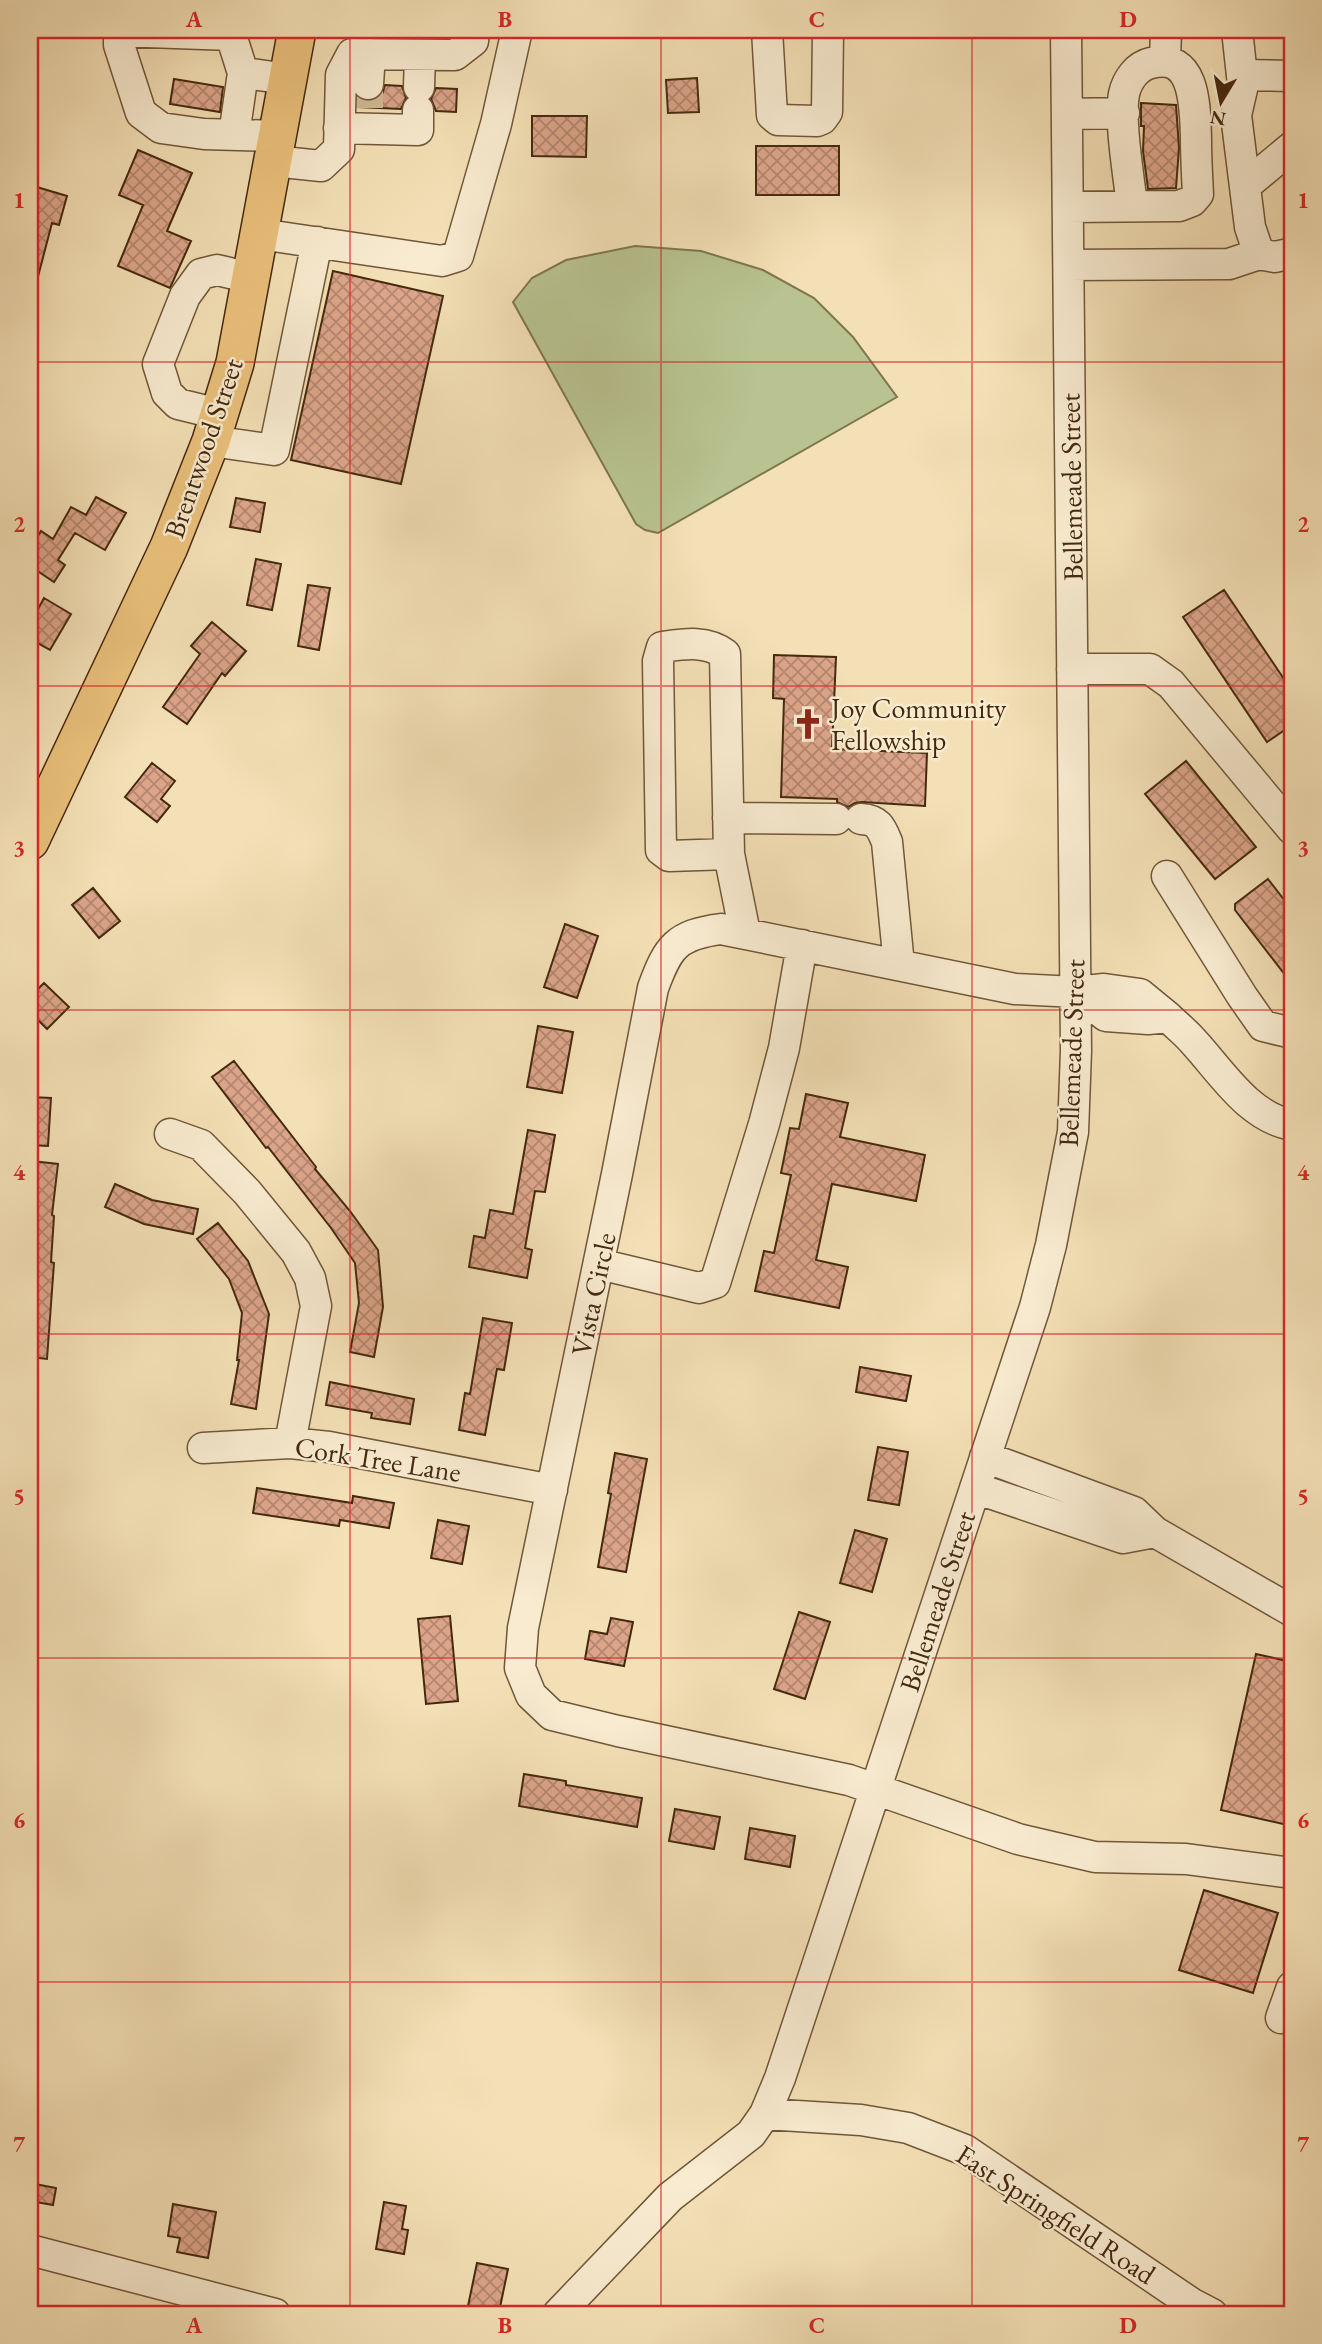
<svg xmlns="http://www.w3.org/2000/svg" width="1322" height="2344" viewBox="0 0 1322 2344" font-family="'EB Garamond',serif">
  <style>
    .green { fill: #b8c391; stroke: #7e7650; stroke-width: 2 }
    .building { fill: url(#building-cross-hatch); stroke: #45290f; stroke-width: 2 }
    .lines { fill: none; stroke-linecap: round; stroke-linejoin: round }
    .minor-tunnel { stroke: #d1bb95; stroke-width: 30; stroke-dasharray: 30 15; stroke-linecap: butt }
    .minor-casing { stroke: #715739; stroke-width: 33 }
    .major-casing { stroke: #45290f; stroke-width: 40 }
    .minor { stroke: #f8ebd0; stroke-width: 30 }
    .major { stroke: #eac07b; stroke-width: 37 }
    .grid { fill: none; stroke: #d62828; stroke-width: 2; stroke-opacity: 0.55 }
    .labels { text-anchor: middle; stroke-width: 5; stroke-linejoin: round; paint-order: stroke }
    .street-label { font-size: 28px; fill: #45290f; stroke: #f8ebd0 }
    .poi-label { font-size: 28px; fill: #45290f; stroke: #f8ebd0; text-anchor: start }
    .neatline { fill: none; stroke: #d62828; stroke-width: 2.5 }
    .grid-label { font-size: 23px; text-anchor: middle; font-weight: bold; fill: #d62828 }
  </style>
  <defs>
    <pattern id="building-cross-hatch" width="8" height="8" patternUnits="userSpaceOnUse" patternTransform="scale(1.75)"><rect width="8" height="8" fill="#dca58a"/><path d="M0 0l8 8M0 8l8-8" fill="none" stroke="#b4866f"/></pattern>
  </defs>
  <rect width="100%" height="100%" fill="#f4e0b6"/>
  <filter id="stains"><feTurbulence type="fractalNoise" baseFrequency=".00286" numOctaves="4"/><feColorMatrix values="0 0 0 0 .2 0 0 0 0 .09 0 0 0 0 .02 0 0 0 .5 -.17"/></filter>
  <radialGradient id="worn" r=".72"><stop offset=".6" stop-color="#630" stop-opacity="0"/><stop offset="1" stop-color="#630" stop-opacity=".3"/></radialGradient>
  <!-- green -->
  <path class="green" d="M 635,246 L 701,251 L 763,270 L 814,298 L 853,337 L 897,397 L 658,533 L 645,530 L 636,524 L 513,302 L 532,278 L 566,260 Z"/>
  <!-- building -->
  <path class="building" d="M 697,78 L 699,112 L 668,113 L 666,80 Z
    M 174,79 L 223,87 L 220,112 L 170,104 Z
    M 385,85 L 402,86 L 406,98 L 401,109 L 358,107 L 358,98 L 366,101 L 375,100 L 382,94 Z
    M 436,88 L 457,89 L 456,112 L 436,111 L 431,99 Z
    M 1141,103 L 1176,105 L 1179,148 L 1176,188 L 1148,189 L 1143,151 L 1144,126 L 1141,126 Z
    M 532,116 L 587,116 L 586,157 L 532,156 Z
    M 756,146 L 839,146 L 839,195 L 756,195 Z
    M 138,150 L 192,173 L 167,231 L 191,241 L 170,288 L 118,266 L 143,205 L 119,195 Z
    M 30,185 L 67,196 L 59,225 L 52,223 L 35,288 L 30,287 Z
    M 333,271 L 443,296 L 401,484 L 291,460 Z
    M 96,497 L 126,513 L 105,550 L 75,533 L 58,560 L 65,565 L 54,582 L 30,566 L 30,548 L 41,531 L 53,539 L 71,507 L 86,515 Z
    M 236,498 L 265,503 L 260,532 L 230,527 Z
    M 256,559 L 281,564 L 272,610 L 247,605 Z
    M 308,585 L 330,588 L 319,650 L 298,646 Z
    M 1224,590 L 1292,691 L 1292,725 L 1267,742 L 1183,617 Z
    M 44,598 L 71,614 L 50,650 L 30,639 L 30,624 Z
    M 212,622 L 246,651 L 225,676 L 222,673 L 187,724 L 163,707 L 200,654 L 191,646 Z
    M 774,655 L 836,657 L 832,749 L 927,753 L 925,806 L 862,802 L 855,803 L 848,807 L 837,802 L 837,799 L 781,797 L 784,699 L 773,698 Z
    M 1186,761 L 1256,847 L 1215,879 L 1145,794 Z
    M 152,763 L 175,781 L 161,799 L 170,806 L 157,822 L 125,797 Z
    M 1268,879 L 1292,910 L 1292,984 L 1235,910 L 1235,904 Z
    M 93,888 L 120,921 L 99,938 L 72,905 Z
    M 565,924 L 598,936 L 577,998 L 544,987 Z
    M 44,983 L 69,1007 L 47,1029 L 30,1012 L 30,997 Z
    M 538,1026 L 573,1032 L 562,1093 L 527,1087 Z
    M 234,1061 L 316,1167 L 315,1169 L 350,1211 L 378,1250 L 383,1307 L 374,1357 L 350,1352 L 359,1303 L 355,1263 L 331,1228 L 268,1147 L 266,1148 L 212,1077 Z
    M 806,1094 L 848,1103 L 840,1137 L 925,1155 L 916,1201 L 832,1184 L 816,1260 L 848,1267 L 839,1308 L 755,1291 L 764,1251 L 774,1253 L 791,1175 L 781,1173 L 790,1128 L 799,1129 Z
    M 30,1097 L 51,1098 L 48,1146 L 30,1145 Z
    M 528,1130 L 555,1135 L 545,1192 L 535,1191 L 525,1248 L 532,1250 L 527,1278 L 469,1267 L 474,1236 L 485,1238 L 490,1210 L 513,1214 Z
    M 32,1161 L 58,1164 L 52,1215 L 54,1216 L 51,1262 L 54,1263 L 47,1359 L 30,1357 L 30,1182 Z
    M 115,1184 L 152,1200 L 198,1209 L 193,1234 L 144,1224 L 105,1207 Z
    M 218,1223 L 248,1261 L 269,1314 L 256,1409 L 231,1404 L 239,1360 L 237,1360 L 242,1313 L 229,1279 L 197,1239 Z
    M 483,1318 L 512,1323 L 504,1370 L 497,1369 L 485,1435 L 459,1430 L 465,1393 L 470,1394 Z
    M 860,1367 L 911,1376 L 906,1401 L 856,1392 Z
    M 330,1382 L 414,1399 L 410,1424 L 371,1418 L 372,1413 L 326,1405 Z
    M 878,1447 L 908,1452 L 899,1505 L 868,1500 Z
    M 615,1453 L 647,1459 L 626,1572 L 598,1567 L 611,1494 L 608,1493 Z
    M 257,1488 L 352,1503 L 353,1496 L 394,1503 L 389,1528 L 340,1520 L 339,1526 L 253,1513 Z
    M 438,1520 L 469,1526 L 462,1564 L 431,1558 Z
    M 855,1530 L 887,1539 L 872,1592 L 840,1583 Z
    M 799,1612 L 830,1622 L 805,1699 L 774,1689 Z
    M 450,1616 L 458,1701 L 426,1704 L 418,1619 Z
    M 611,1618 L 633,1622 L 624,1666 L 585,1659 L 590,1631 L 607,1634 Z
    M 1256,1654 L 1292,1662 L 1292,1826 L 1221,1810 Z
    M 524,1774 L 566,1781 L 566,1785 L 642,1798 L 637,1827 L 519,1806 Z
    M 675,1809 L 720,1817 L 714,1849 L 669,1841 Z
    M 750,1828 L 795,1836 L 790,1867 L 745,1859 Z
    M 1204,1890 L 1278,1913 L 1253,1993 L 1179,1970 Z
    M 30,2183 L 56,2188 L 53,2205 L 30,2201 Z
    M 384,2202 L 406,2206 L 402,2229 L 408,2230 L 404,2254 L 376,2249 Z
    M 173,2204 L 216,2212 L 208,2258 L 177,2252 L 180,2238 L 168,2236 Z
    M 477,2263 L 508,2269 L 499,2312 L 468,2306 Z"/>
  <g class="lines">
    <!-- minor-tunnel -->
    <path class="minor-tunnel" d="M 368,108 L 368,84"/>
    <defs>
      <path id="minor" d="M 119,30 L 119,45 L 141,113 L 161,128 L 204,134 L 278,136
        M 767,30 L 772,115 L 778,120 L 817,121 L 822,119 L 827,112 L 828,30
        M 1237,30 L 1243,85 L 1236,115 L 1250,227 L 1259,254
        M 119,31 L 231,35 L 231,30
        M 231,35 L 243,73 L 288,79
        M 1165,60 L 1166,30
        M 1242,75 L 1292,76
        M 368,84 L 370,54
        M 419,87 L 420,55
        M 1067,114 L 1124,113
        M 339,128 L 418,130 L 418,110
        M 234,135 L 243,73
        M 273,161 L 321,166 L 339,149 L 341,75 L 352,54 L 455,55 L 473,41 L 474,30
        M 1245,186 L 1292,147
        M 1068,207 L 1179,206 L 1192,201 L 1198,194 C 1197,176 1196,158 1196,140 C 1195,111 1197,51 1151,63 C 1137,66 1127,80 1124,94 C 1119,121 1129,177 1132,206
        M 260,234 L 442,261 L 458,256 L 496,124 L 517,30
        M 1069,265 L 1229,264 L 1259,254 L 1275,257 L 1292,253
        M 219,414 L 178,404 L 167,393 L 158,364 L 185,296 L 201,274 L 217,270 L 251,278
        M 211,441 L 274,450 L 317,242
        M 1072,669 L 1150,669 L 1171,684 L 1292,829
        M 728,818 L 836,819
        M 861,819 C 878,820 881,827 887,842 L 899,965
        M 729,854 L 669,856 L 661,850 L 658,661 L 662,647 C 684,644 706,640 725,654 L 729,854 L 745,933
        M 1167,876 L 1242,996 L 1263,1026 L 1292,1033
        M 1076,992 L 1106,1016 L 1148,1019 L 1168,1017 L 1140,994 L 1104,989 L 1076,992 L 1015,989 L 721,929 C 676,935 668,947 653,988 L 617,1174 L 523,1628 L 520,1668 L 531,1695 L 552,1715 L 618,1731 L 849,1780 L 1018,1839 L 1095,1857 L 1186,1859 L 1292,1873
        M 1168,1017 C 1176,1025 1185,1032 1192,1040 C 1221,1071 1248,1117 1292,1125
        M 170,1134 L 201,1145 L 247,1192 L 296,1252 L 310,1278 L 316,1306 L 290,1443
        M 599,1264 L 699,1288 L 715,1283 L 764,1124 L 784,1048 L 802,945
        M 203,1448 L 290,1443 L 329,1447 L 552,1490
        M 985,1457 L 1134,1512 L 1155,1532 L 1292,1611
        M 975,1488 L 1123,1538 L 1155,1532
        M 1281,2018 L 1292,1987
        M 765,2114 L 780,2078 L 1035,1307 L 1051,1245 L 1073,1132 L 1076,1051 L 1066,30
        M 30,2250 L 275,2314
        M 558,2314 L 670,2197 L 751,2134 L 765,2114 L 861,2120 L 908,2128 L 965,2150 L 1191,2303 L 1212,2314"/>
      <path id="major" d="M 30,841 L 169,547 L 211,441 L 235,363 L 297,30"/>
    </defs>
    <!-- minor casing -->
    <use href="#minor" class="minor-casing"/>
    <!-- major casing -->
    <use href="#major" class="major-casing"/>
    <!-- minor -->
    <use href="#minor" class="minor"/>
    <!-- major -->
    <use href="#major" class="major"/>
  </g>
  <!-- grid -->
  <path class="grid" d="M 350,30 L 350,2314M 661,30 L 661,2314M 972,30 L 972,2314M 30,362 L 1292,362M 30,686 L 1292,686M 30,1010 L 1292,1010M 30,1334 L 1292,1334M 30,1658 L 1292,1658M 30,1982 L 1292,1982"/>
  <!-- icons -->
  <defs>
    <symbol id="church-bare" viewBox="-9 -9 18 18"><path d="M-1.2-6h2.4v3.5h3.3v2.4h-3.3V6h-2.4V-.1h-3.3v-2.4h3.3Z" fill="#8f2418" stroke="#f8ebd0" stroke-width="2.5" paint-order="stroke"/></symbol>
  </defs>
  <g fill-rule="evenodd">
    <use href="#church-bare" x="786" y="702" width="44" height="44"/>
  </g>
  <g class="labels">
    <!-- street labels -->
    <g class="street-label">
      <text transform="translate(203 448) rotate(-71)" y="10">Brentwood Street</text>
      <text transform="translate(1071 487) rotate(-91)" y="10">Bellemeade Street</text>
      <text transform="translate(1071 1053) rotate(-88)" y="10">Bellemeade Street</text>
      <text transform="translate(593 1294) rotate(-78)" y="10">Vista Circle</text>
      <text transform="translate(378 1459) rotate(9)" y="10">Cork Tree Lane</text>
      <text transform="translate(937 1601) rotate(-72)" y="10">Bellemeade Street</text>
      <text transform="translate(1056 2214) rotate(33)" y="10">East Springfield Road</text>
    </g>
    <!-- poi labels -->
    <g class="poi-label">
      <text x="831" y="718">Joy Community<tspan x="831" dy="32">Fellowship</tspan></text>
    </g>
  </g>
  <!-- margin -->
  <rect width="1322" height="2344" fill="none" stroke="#f4e0b6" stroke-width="77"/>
  <!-- north arrow -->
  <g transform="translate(1221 102) rotate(190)" stroke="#f8ebd0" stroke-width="5" paint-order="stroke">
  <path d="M0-5L12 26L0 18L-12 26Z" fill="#45290f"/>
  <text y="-10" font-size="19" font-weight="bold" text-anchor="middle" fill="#45290f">N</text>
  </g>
  <rect x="38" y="38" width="1246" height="2268" class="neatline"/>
  <g class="grid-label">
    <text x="194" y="27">A</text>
    <text x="505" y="27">B</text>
    <text x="817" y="27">C</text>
    <text x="1128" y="27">D</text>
    <text x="19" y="208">1</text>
    <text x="1303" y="208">1</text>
    <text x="19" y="532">2</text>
    <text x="1303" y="532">2</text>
    <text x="19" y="856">3</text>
    <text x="1303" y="856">3</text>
    <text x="19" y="1180">4</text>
    <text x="1303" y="1180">4</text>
    <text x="19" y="1504">5</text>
    <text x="1303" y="1504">5</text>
    <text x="19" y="1828">6</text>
    <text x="1303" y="1828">6</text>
    <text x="19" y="2152">7</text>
    <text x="1303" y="2152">7</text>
    <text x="194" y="2333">A</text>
    <text x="505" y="2333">B</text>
    <text x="817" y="2333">C</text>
    <text x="1128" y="2333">D</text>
  </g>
  <rect width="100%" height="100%" filter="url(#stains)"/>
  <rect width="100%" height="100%" fill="url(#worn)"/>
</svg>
